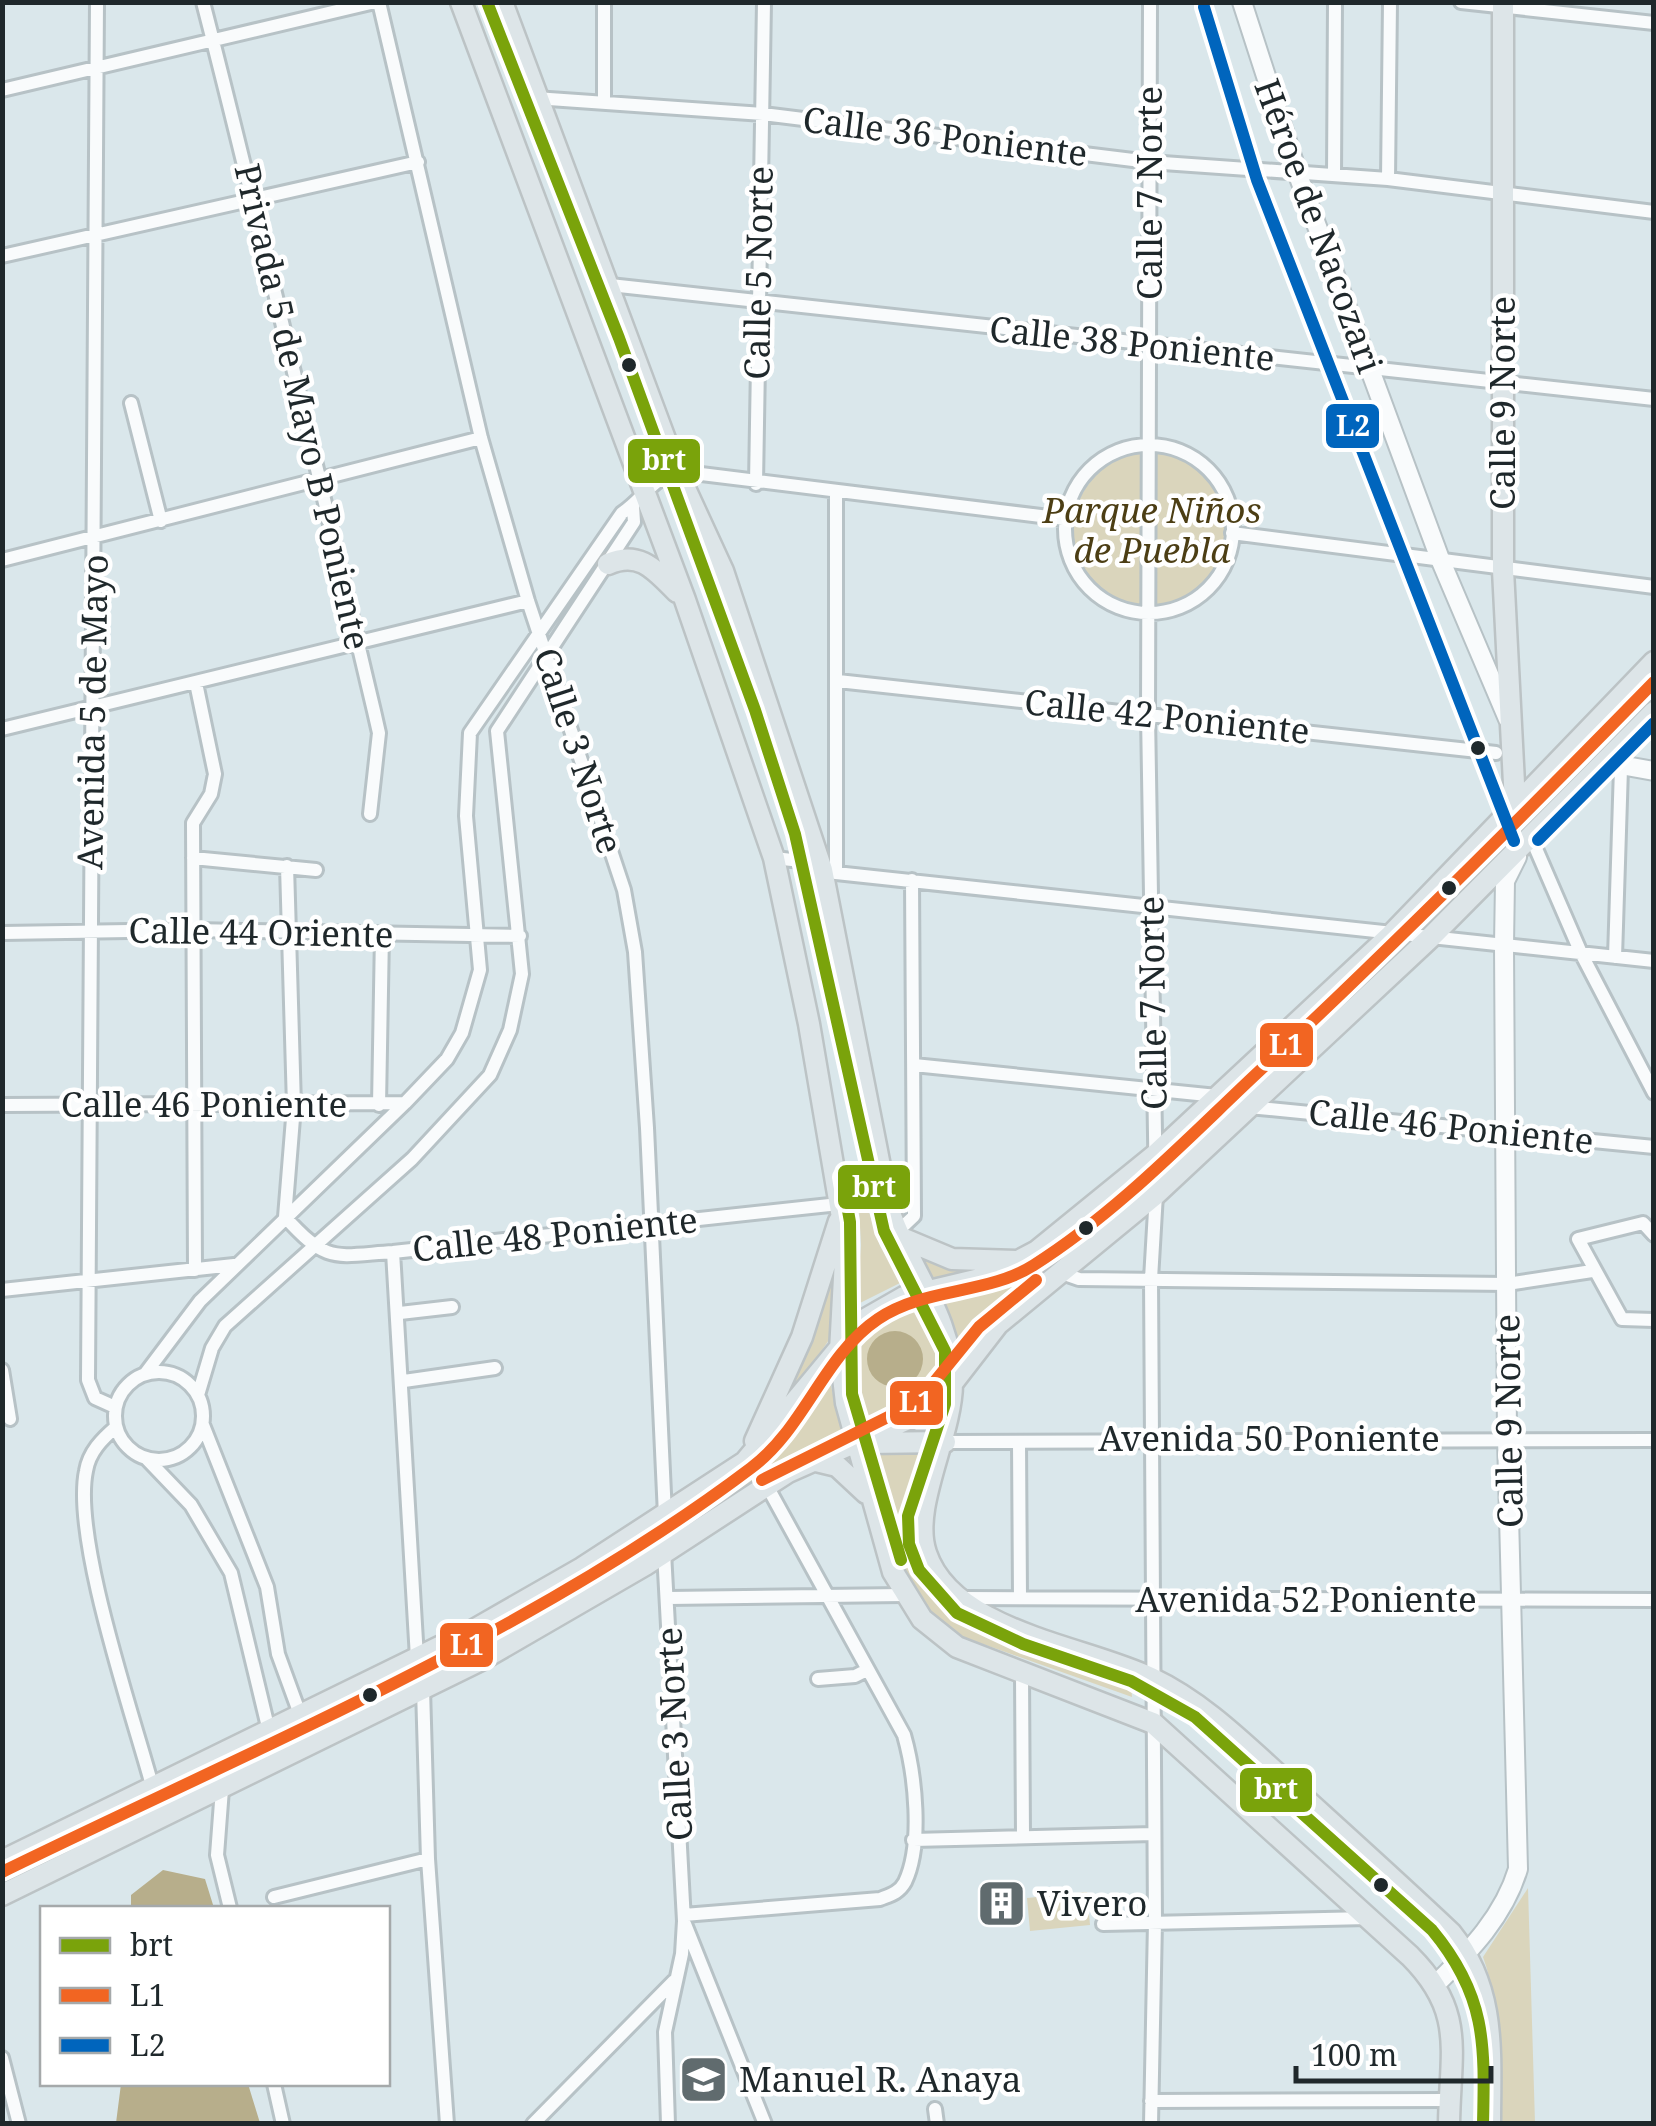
<svg xmlns="http://www.w3.org/2000/svg" width="1656" height="2126" viewBox="0 0 1656 2126" font-family="'Noto Serif',serif">
  <style>
    .green { fill: #dad5bc }
    .water { fill: #b7ae8b }
    .lines { fill: none; stroke-linecap: round; stroke-linejoin: round }
    .street-casing { stroke: #b7c2c6; stroke-width: 18 }
    .secondary-casing { stroke: #b7c2c6; stroke-width: 22 }
    .primary-casing { stroke: #bcc3c5; stroke-width: 25 }
    .street { stroke: #f9fbfc; stroke-width: 12 }
    .secondary { stroke: #f9fbfc; stroke-width: 18 }
    .primary { stroke: #dde5e8; stroke-width: 20 }
    .bus-1-casing { stroke: #fff; stroke-width: 20 }
    .bus-2-casing { stroke: #fff; stroke-width: 20 }
    .bus-3-casing { stroke: #fff; stroke-width: 20 }
    .bus-1 { stroke: #7aa30b; stroke-width: 12 }
    .bus-2 { stroke: #f26522; stroke-width: 12 }
    .bus-3 { stroke: #0065bd; stroke-width: 12 }
    .bus-dot { fill: #1f282b; stroke: #fff; stroke-width: 4 }
    .labels { text-anchor: middle; stroke-width: 9; stroke-linejoin: round; paint-order: stroke }
    .street-label { font-size: 35px; fill: #1f282b; stroke: #fff }
    .park-label { font-size: 35px; font-style: italic; fill: #4c3e14; stroke: #fff }
    .poi-label { font-size: 35px; fill: #1f282b; stroke: #fff; text-anchor: start }
    .line-badge { stroke: #fff; stroke-width: 4 }
    .badge-label { font-size: 28px; text-anchor: middle; font-weight: bold; fill: #fff }
  </style>
  <rect width="100%" height="100%" fill="#dae7eb"/>
  <!-- green -->
  <path class="green" d="M1073 531a79 79 0 1 1 158 0a79 79 0 1 1-158 0Z
    M 868,1209 L 880,1246 L 902,1282 L 856,1305 L 861,1245 L 859,1210 Z
    M 1068,1243 L 1073,1249 L 989,1314 L 961,1347 L 941,1298 L 1020,1275 Z
    M 836,1249 L 831,1337 L 776,1417 Z
    M 913,1259 L 994,1266 L 926,1283 Z
    M 915,1310 L 935,1338 L 939,1373 L 904,1402 L 863,1421 C 836,1361 860,1331 915,1310 Z
    M 829,1377 L 842,1434 L 811,1446 L 675,1531 L 671,1525 L 756,1468 L 790,1434 Z
    M 870,1446 L 923,1447 C 921,1476 904,1501 904,1530 C 905,1629 1057,1658 1131,1685 L 1132,1697 L 955,1634 C 898,1596 885,1509 870,1446 Z
    M 1528,1888 L 1535,2123 L 1498,2123 C 1497,2068 1502,2010 1483,1957 Z
    M 1087,1892 L 1090,1925 L 1030,1931 L 1027,1898 Z"/>
  <!-- water -->
  <path class="water" d="M867 1359a28 28 0 1 1 56 0a28 28 0 1 1-56 0Z
    M 163,1870 L 205,1879 L 214,1908 L 131,1908 L 131,1895 Z
    M 121,2084 L 248,2084 L 260,2123 L 116,2123 Z"/>
  <g class="lines">
    <defs>
      <path id="street" d="M 97,2 L 88,1380 L 95,1398 L 115,1407
        M 203,2 C 264,238 318,475 374,711 L 379,733 L 370,814
        M 379,2 L 481,438 L 528,601 L 624,890 L 635,952 L 647,1128 L 665,1515
        M 604,2 L 604,101
        M 1150,2 L 1148,715 L 1156,1194 L 1151,1279 L 1155,1922 L 1151,2124
        M 1461,2 L 1654,23
        M 2,90 L 375,2
        M 535,98 L 763,114 L 1149,162 L 1388,179 L 1654,212
        M 1334,175 L 1335,2
        M 1388,179 L 1390,2
        M 2,256 L 418,162
        M 610,285 L 1654,399
        M 131,403 L 161,521
        M1065 529a84 84 0 1 1 168 0a84 84 0 1 1-168 0Z
        M 756,484 L 764,2
        M 836,492 L 836,873
        M 1232,533 L 1654,587
        M 2,560 L 481,438
        M 838,681 L 1496,753
        M 2,729 L 528,601
        M 1530,835 L 1581,953 L 1654,1093
        M 193,858 L 316,870
        M 774,858 L 801,861 L 836,873 L 1654,961
        M 287,866 L 294,1106 L 285,1217 C 328,1264 333,1256 393,1252 L 839,1204
        M 2,933 L 193,930 L 520,936
        M 1615,957 L 1621,768
        M 914,1065 L 1217,1096
        M 2,1105 L 405,1103
        M 379,1105 L 382,934
        M 1249,1107 L 1654,1147
        M 896,1233 L 914,1216 L 912,880
        M 1654,1235 L 1643,1223 L 1578,1239 L 1622,1319 L 1654,1320
        M 393,1252 L 417,1658
        M 195,1270 L 193,823 L 211,794 L 215,774 L 196,683
        M 1059,1272 L 1079,1279 L 1507,1284 L 1592,1271
        M 2,1290 L 234,1265
        M 400,1313 L 452,1307
        M 2,1370 L 10,1419
        M115 1416a44 44 0 1 1 88 0a44 44 0 1 1-88 0Z
        M 145,1374 L 200,1301 L 405,1103 L 447,1059 L 462,1033 L 480,970 L 466,816 L 470,733 L 622,513 C 642,500 652,479 677,471 L 1065,519
        M 404,1381 L 495,1368
        M 198,1395 L 212,1348 L 225,1326 L 412,1159 L 490,1075 L 510,1030 L 522,974 L 497,731 L 634,522 L 633,507
        M 203,1425 L 267,1587 L 278,1654 L 301,1717
        M 116,1427 C 102,1439 89,1452 86,1471 C 72,1538 133,1715 153,1789
        M 945,1442 L 1654,1440
        M 1019,1442 L 1020,1598
        M 147,1459 L 191,1505 L 231,1573 L 269,1731
        M 664,1552 L 684,1921 L 682,1954 L 665,2032 L 668,2124
        M 668,1598 L 903,1595
        M 961,1598 L 1654,1600
        M 1022,1675 L 1023,1836
        M 818,1679 L 855,1676 L 867,1670
        M 423,1689 L 428,1859 L 447,2124
        M 222,1789 L 217,1855 L 230,1908
        M 913,1840 L 1153,1834
        M 274,1897 L 428,1859
        M 684,1915 L 880,1899 C 890,1895 899,1893 905,1882 C 923,1844 915,1774 904,1735 L 767,1486
        M 685,1924 L 765,2124
        M 1103,1924 L 1368,1918
        M 2,2058 L 19,2124
        M 274,2084 L 283,2124
        M 1151,2101 L 1449,2100
        M 935,2109 L 937,2124
        M 533,2124 L 674,1981"/>
      <path id="secondary" d="M 1242,2 L 1298,175 L 1440,559 L 1508,719
        M 1604,762 L 1654,771
        M 1436,1984 C 1470,1951 1504,1916 1518,1869 L 1507,1438 L 1504,945 L 1505,881 L 1517,857"/>
      <path id="primary" d="M 461,2 L 685,600 L 774,858 L 809,1024 L 846,1241 L 840,1351 L 846,1403 L 893,1572 L 922,1619 L 957,1647 L 1153,1723 L 1410,1956 C 1466,2012 1450,2051 1449,2124
        M 502,2 L 677,471 L 723,571 L 822,870 L 888,1207 C 907,1267 953,1317 952,1383 C 952,1436 910,1507 926,1553 C 952,1632 1085,1646 1151,1678 C 1202,1702 1242,1742 1283,1779 C 1339,1830 1396,1881 1451,1933 C 1497,1990 1490,2054 1490,2124
        M 1503,2 L 1503,570 L 1515,803
        M 608,564 C 640,550 655,570 677,592
        M 897,1236 L 952,1259 L 1016,1261
        M 755,1441 L 802,1337 L 839,1221
        M 867,1443 L 945,1442
        M 812,1460 L 837,1466 L 866,1493
        M 2,1861 L 472,1631 L 582,1568 L 745,1462 L 862,1321 L 904,1297 L 988,1277 L 1037,1251 L 1155,1155 L 1391,935 L 1654,662
        M 2,1895 L 481,1660 L 645,1565 L 788,1472 L 917,1415 L 947,1390 L 998,1324 L 1156,1194 L 1431,937 L 1654,712"/>
    </defs>
    <!-- street casing -->
    <use href="#street" class="street-casing"/>
    <!-- secondary casing -->
    <use href="#secondary" class="secondary-casing"/>
    <!-- primary casing -->
    <use href="#primary" class="primary-casing"/>
    <!-- street -->
    <use href="#street" class="street"/>
    <!-- secondary -->
    <use href="#secondary" class="secondary"/>
    <!-- primary -->
    <use href="#primary" class="primary"/>
    <defs>
      <path id="bus-1" d="M 487,2 L 619,338 L 755,710 L 795,834 L 884,1231 L 945,1351 L 945,1404 L 908,1516 L 909,1544 L 919,1570 L 957,1613 L 1023,1644 L 1131,1681 L 1195,1717 L 1432,1930 C 1486,1995 1485,2043 1483,2124
        M 842,1177 L 850,1222 L 852,1394 L 901,1560"/>
      <path id="bus-2" d="M 762,1480 L 918,1402 L 979,1327 L 1036,1280
        M 2,1872 C 251,1750 530,1635 751,1468 C 805,1428 823,1356 878,1319 C 925,1287 987,1295 1034,1265 C 1116,1213 1185,1141 1254,1076 C 1391,948 1523,816 1654,682"/>
      <path id="bus-3" d="M 1204,7 L 1257,180 L 1514,841
        M 1538,840 L 1654,723"/>
    </defs>
    <!-- bus-1 casing -->
    <use href="#bus-1" class="bus-1-casing"/>
    <!-- bus-2 casing -->
    <use href="#bus-2" class="bus-2-casing"/>
    <!-- bus-3 casing -->
    <use href="#bus-3" class="bus-3-casing"/>
    <!-- bus-1 -->
    <use href="#bus-1" class="bus-1"/>
    <!-- bus-2 -->
    <use href="#bus-2" class="bus-2"/>
    <!-- bus-3 -->
    <use href="#bus-3" class="bus-3"/>
  </g>
  <!-- icons -->
  <defs>
    <symbol id="building-square" viewBox="-11 -11 22 22"><rect x="-9" y="-9" width="18" height="18" rx="4" fill="#606b6e" stroke="#fff"/><path d="M-4-6H4V6H1V3H-1V6H-4ZM-2.5-4.3h1.7v1.8h-1.7ZM.8-4.3h1.7v1.8H.8ZM-2.5-1h1.7V.8h-1.7ZM.8-1h1.7V.8H.8Z" fill="#fff"/></symbol>
    <symbol id="school-square" viewBox="-11 -11 22 22"><rect x="-9" y="-9" width="18" height="18" rx="4" fill="#606b6e" stroke="#fff"/><path d="M0-5L7-2L0 1L-7-2ZM-4 1L0 2.5L4 1V4Q0 6-4 4Z" fill="#fff"/></symbol>
  </defs>
  <g fill-rule="evenodd">
    <use href="#building-square" x="974" y="1876" width="55" height="55"/>
    <use href="#school-square" x="676" y="2052" width="55" height="55"/>
  </g>
  <!-- markers -->
  <g class="bus-dot">
    <circle cx="629" cy="365" r="9"/>
    <circle cx="1478" cy="748" r="9"/>
    <circle cx="1449" cy="888" r="9"/>
    <circle cx="1086" cy="1228" r="9"/>
    <circle cx="370" cy="1695" r="9"/>
    <circle cx="1381" cy="1885" r="9"/>
  </g>
  <g class="labels">
    <!-- street labels -->
    <g class="street-label">
      <text transform="translate(945 137) rotate(7)" y="12">Calle 36 Poniente</text>
      <text transform="translate(1150 193) rotate(-90)" y="12">Calle 7 Norte</text>
      <text transform="translate(1318 226) rotate(70)" y="12">Héroe de Nacozari</text>
      <text transform="translate(759 273) rotate(-89)" y="12">Calle 5 Norte</text>
      <text transform="translate(1132 344) rotate(6)" y="12">Calle 38 Poniente</text>
      <text transform="translate(1503 403) rotate(-90)" y="12">Calle 9 Norte</text>
      <text transform="translate(302 407) rotate(77)" y="12">Privada 5 de Mayo B Poniente</text>
      <text transform="translate(93 712) rotate(-89)" y="12">Avenida 5 de Mayo</text>
      <text transform="translate(1167 717) rotate(6)" y="12">Calle 42 Poniente</text>
      <text transform="translate(578 751) rotate(72)" y="12">Calle 3 Norte</text>
      <text transform="translate(261 933) rotate(1)" y="12">Calle 44 Oriente</text>
      <text transform="translate(1153 1003) rotate(-91)" y="12">Calle 7 Norte</text>
      <text x="204" y="1117">Calle 46 Poniente</text>
      <text transform="translate(1451 1127) rotate(6)" y="12">Calle 46 Poniente</text>
      <text transform="translate(555 1235) rotate(-6)" y="12">Calle 48 Poniente</text>
      <text transform="translate(1509 1421) rotate(-91)" y="12">Calle 9 Norte</text>
      <text x="1269" y="1451">Avenida 50 Poniente</text>
      <text x="1306" y="1612">Avenida 52 Poniente</text>
      <text transform="translate(675 1734) rotate(-93)" y="12">Calle 3 Norte</text>
    </g>
    <!-- park labels -->
    <g class="park-label">
      <text x="1152" y="523">Parque Niños<tspan x="1152" dy="40">de Puebla</tspan></text>
    </g>
    <!-- poi labels -->
    <g class="poi-label">
      <text x="1037" y="1916">Vivero</text>
      <text x="739" y="2092">Manuel R. Anaya</text>
    </g>
  </g>
  <g class="line-badge">
    <rect x="1324" y="402" width="57" height="48" rx="10" fill="#0065bd"/>
    <rect x="626" y="437" width="76" height="48" rx="10" fill="#7aa30b"/>
    <rect x="1258" y="1021" width="57" height="48" rx="10" fill="#f26522"/>
    <rect x="836" y="1163" width="76" height="48" rx="10" fill="#7aa30b"/>
    <rect x="888" y="1379" width="57" height="48" rx="10" fill="#f26522"/>
    <rect x="438" y="1621" width="57" height="48" rx="10" fill="#f26522"/>
    <rect x="1238" y="1766" width="76" height="48" rx="10" fill="#7aa30b"/>
  </g>
  <g class="badge-label">
    <text x="1353" y="436">L2</text>
    <text x="664" y="470">brt</text>
    <text x="1286" y="1055">L1</text>
    <text x="874" y="1197">brt</text>
    <text x="916" y="1412">L1</text>
    <text x="467" y="1655">L1</text>
    <text x="1276" y="1799">brt</text>
  </g>
  <!-- border -->
  <rect width="1656" height="2126" fill="none" stroke="#1f282b" stroke-width="10"/>
  <!-- legend -->
  <rect x="40" y="1906" width="350" height="180" fill="#ffffff" stroke="#a5a9aa" stroke-width="2.5"/>
  <rect x="60" y="1938" width="50" height="15" fill="#7aa30b" stroke="#a5a9aa" stroke-width="2.5"/>
  <text x="130" y="1956" font-size="30" fill="#1f282b">brt</text>
  <rect x="60" y="1988" width="50" height="15" fill="#f26522" stroke="#a5a9aa" stroke-width="2.5"/>
  <text x="130" y="2006" font-size="30" fill="#1f282b">L1</text>
  <rect x="60" y="2038" width="50" height="15" fill="#0065bd" stroke="#a5a9aa" stroke-width="2.5"/>
  <text x="130" y="2056" font-size="30" fill="#1f282b">L2</text>
  <!-- scale -->
  <path d="M1296 2066v15h195v-15" fill="none" stroke="#1f282b" stroke-width="5"/>
  <text x="1311" y="2066" font-size="30" fill="#1f282b" stroke="#ffffff" stroke-width="8" paint-order="stroke">100 m</text>
</svg>
